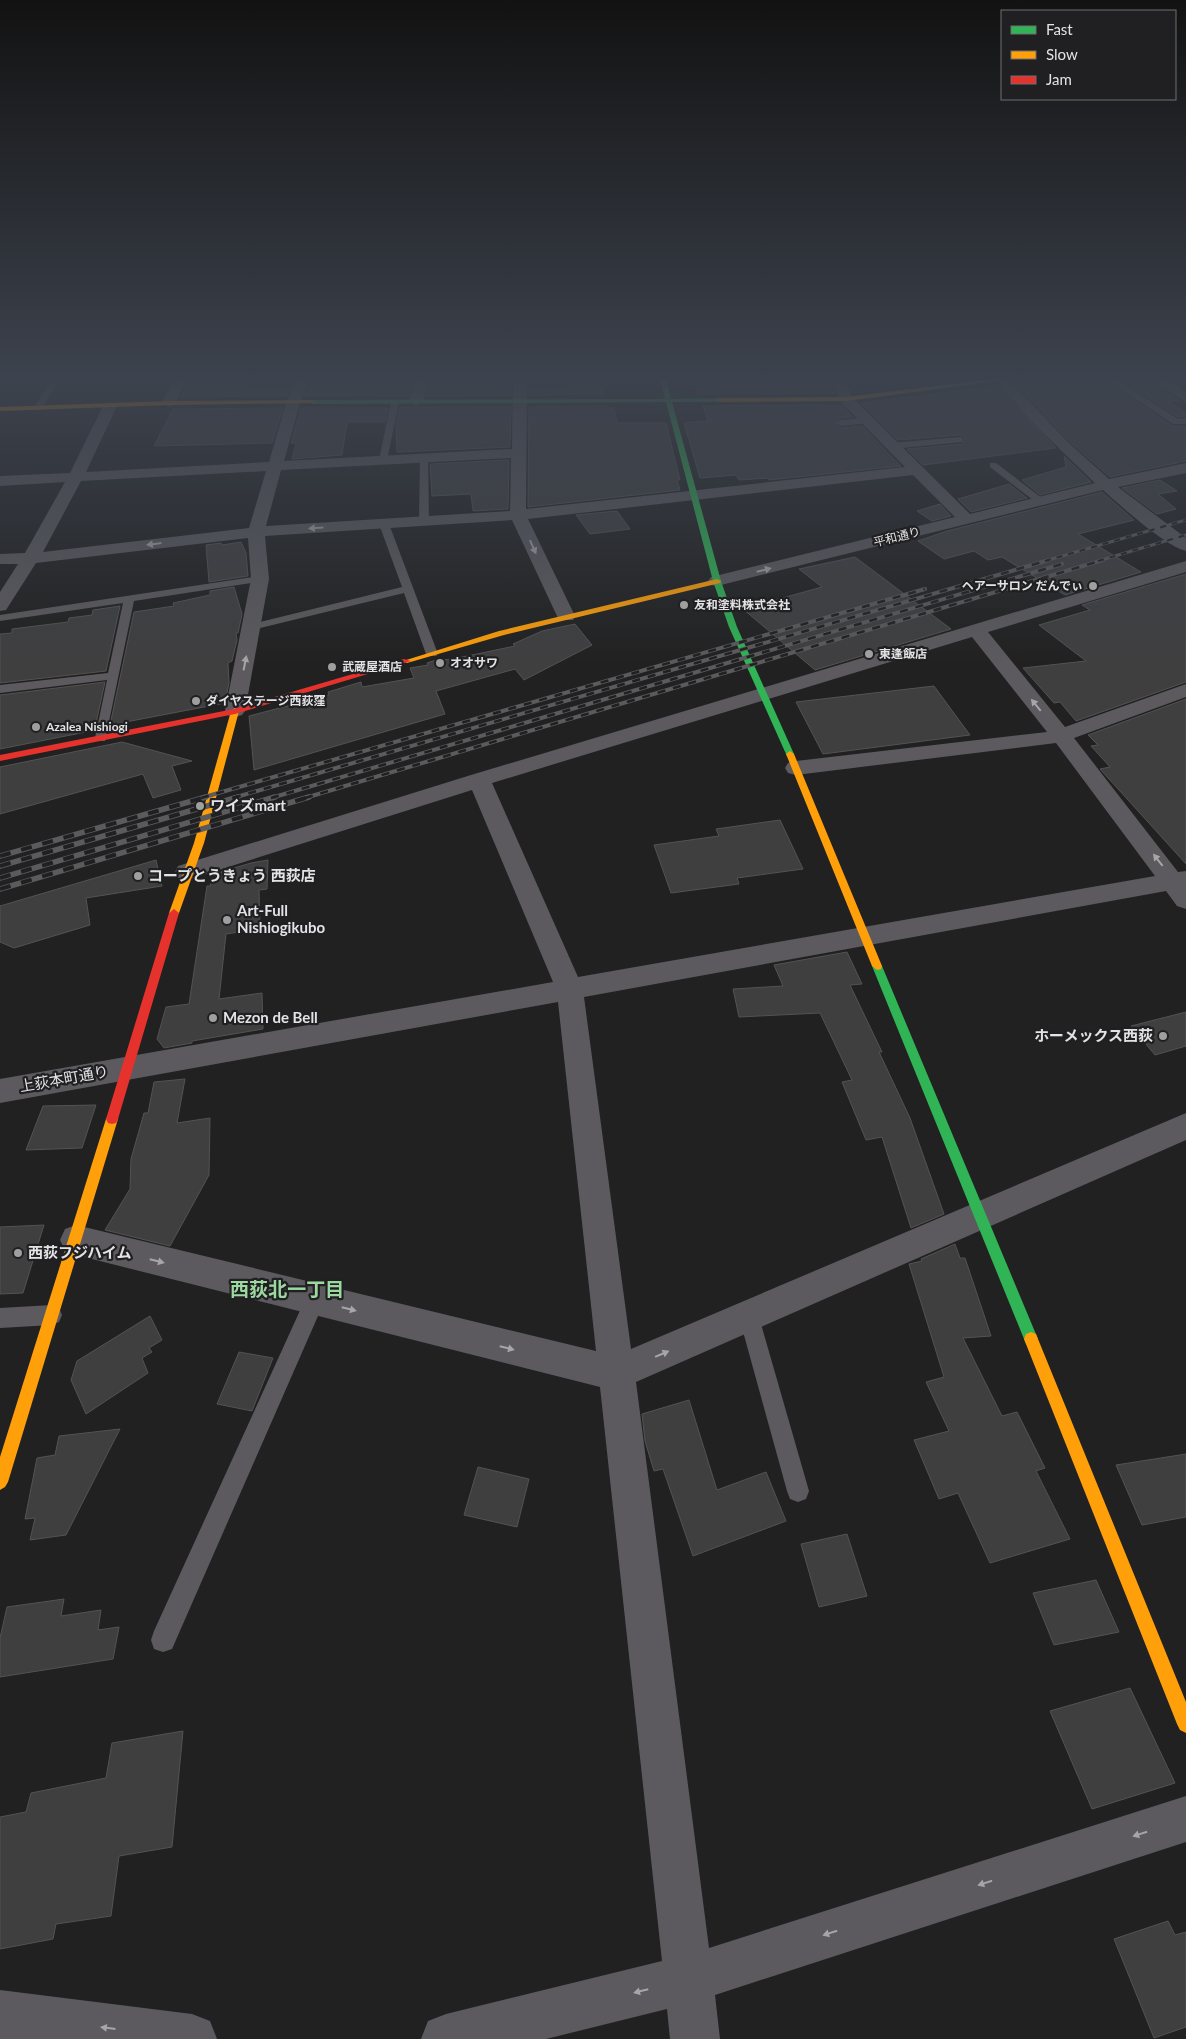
<svg xmlns="http://www.w3.org/2000/svg" width="1186" height="2039" viewBox="0 0 1186 2039" font-family="Lato,'Noto Sans JP',sans-serif">
  <style>
    .building { fill: #3f3f40; stroke: #535354 }
    .lines { fill: none; stroke-linecap: round; stroke-linejoin: round }
    .lane { fill: #5c5a5e; fill-rule: evenodd }
    .street { fill: #5c5a5e; fill-rule: evenodd }
    .fast { fill: #30b455; fill-rule: evenodd }
    .slow { fill: #ff9f0a; fill-rule: evenodd }
    .jam { fill: #e5322d; fill-rule: evenodd }
    .rail-far2-casing { stroke: #5b5a5c; stroke-width: 3 }
    .rail-far1-casing { stroke: #5b5a5c; stroke-width: 4 }
    .rail-casing { stroke: #5b5a5c; stroke-width: 5.5 }
    .rail-far2 { stroke: #202022; stroke-width: 2; stroke-dasharray: 6; stroke-linecap: butt }
    .rail-far1 { stroke: #202022; stroke-width: 2.5; stroke-dasharray: 8; stroke-linecap: butt }
    .rail { stroke: #202022; stroke-width: 4; stroke-dasharray: 11; stroke-linecap: butt }
    .oneway { fill: #a6a5a8 }
    .poi-dot { fill: #9f9fa0; stroke: #202022; stroke-width: 2 }
    .labels { text-anchor: middle; stroke-width: 4.5; stroke-linejoin: round; paint-order: stroke }
    .far-street-label { font-size: 12px; fill: #e3e3e5; stroke: #202022 }
    .far-poi-label { font-size: 12px; font-weight: bold; fill: #e3e3e5; stroke: #202022; text-anchor: start }
    .poi-label { font-size: 15px; font-weight: bold; fill: #e3e3e5; stroke: #202022; text-anchor: start }
    .street-label { font-size: 15px; fill: #e3e3e5; stroke: #202022 }
    .near-neighbourhood-label { font-size: 19px; font-weight: bold; fill: #9cd9a0; stroke: #202022 }
  </style>
  <rect width="100%" height="100%" fill="#212121"/>
  <!-- building -->
  <path class="building" d="M 192,379 L 246,379 L 242,389 L 290,389 L 287,396 L 181,397 Z
    M 317,379 L 368,379 L 368,383 L 412,383 L 409,396 L 305,396 L 307,389 L 313,389 Z
    M 573,379 L 597,379 L 598,389 L 603,389 L 604,394 L 529,395 L 529,389 L 573,389 Z
    M 788,379 L 824,379 L 828,390 L 834,390 L 835,393 L 699,394 L 695,384 L 789,383 Z
    M 1065,379 L 1104,379 L 1172,426 L 1186,426 L 1186,461 L 1110,477 L 1071,443 L 1014,383 Z
    M 1120,379 L 1147,379 L 1180,401 L 1168,401 L 1186,413 L 1186,416 L 1178,417 Z
    M 430,383 L 450,383 L 449,386 L 509,385 L 511,395 L 427,396 Z
    M 998,386 L 1056,448 L 923,465 L 907,449 L 963,444 L 965,437 L 960,435 L 898,440 L 861,403 Z
    M 841,405 L 853,417 L 839,418 L 835,424 L 840,428 L 862,426 L 901,466 L 769,480 L 768,478 L 739,480 L 736,475 L 700,478 L 684,423 L 708,421 L 703,406 Z
    M 606,406 L 606,408 L 614,408 L 617,423 L 666,423 L 680,480 L 677,480 L 680,490 L 528,507 L 529,407 Z
    M 400,407 L 511,407 L 510,447 L 397,452 L 396,425 Z
    M 283,408 L 272,443 L 154,446 L 173,409 Z
    M 301,408 L 388,408 L 385,422 L 347,422 L 342,455 L 292,459 L 296,443 L 291,443 Z
    M 1064,456 L 1091,482 L 1040,495 L 1022,480 L 1066,467 Z
    M 509,460 L 508,509 L 473,511 L 471,494 L 432,496 L 430,464 Z
    M 1160,480 L 1177,491 L 1158,494 L 1176,509 L 1157,514 L 1122,488 Z
    M 1009,484 L 1027,498 L 971,512 L 958,499 Z
    M 1102,492 L 1134,520 L 1078,534 L 1141,572 L 1065,595 L 1002,557 L 988,560 L 974,551 L 944,559 L 918,541 L 947,531 Z
    M 940,504 L 951,516 L 932,521 L 917,511 Z
    M 617,511 L 630,529 L 590,534 L 576,515 Z
    M 241,542 L 246,553 L 248,576 L 209,582 L 206,545 L 221,543 L 222,545 Z
    M 855,557 L 951,629 L 815,670 L 743,609 L 822,587 L 799,569 Z
    M 1186,574 L 1186,682 L 1076,721 L 1060,702 L 1054,703 L 1023,668 L 1086,661 L 1039,625 L 1090,610 L 1082,605 Z
    M 234,587 L 242,614 L 238,633 L 236,633 L 237,640 L 232,661 L 228,663 L 229,683 L 225,703 L 110,725 L 134,612 L 174,606 L 173,603 L 210,595 L 210,591 Z
    M 120,606 L 106,671 L 0,683 L 0,634 L 12,633 L 12,629 L 68,622 L 69,618 L 92,615 L 93,610 Z
    M 575,624 L 592,645 L 524,680 L 515,669 L 436,691 L 445,714 L 254,770 L 249,716 L 329,695 L 328,692 L 361,682 L 362,687 L 414,678 L 410,668 L 428,665 L 427,663 L 433,661 L 453,659 L 515,646 L 513,644 L 542,631 Z
    M 105,682 L 95,728 L 79,730 L 86,732 L 0,749 L 0,695 Z
    M 934,686 L 970,735 L 823,754 L 796,702 Z
    M 1186,699 L 1186,864 L 1100,769 L 1110,767 L 1091,746 L 1098,745 L 1088,735 Z
    M 122,742 L 192,761 L 172,766 L 181,790 L 153,798 L 143,774 L 0,814 L 0,767 Z
    M 780,820 L 803,869 L 737,878 L 739,884 L 671,893 L 654,845 L 719,836 L 716,829 Z
    M 156,860 L 162,886 L 86,898 L 90,925 L 14,948 L 0,942 L 0,906 Z
    M 268,860 L 267,889 L 259,890 L 260,929 L 226,934 L 219,999 L 262,993 L 263,1029 L 192,1041 L 192,1043 L 164,1048 L 157,1039 L 166,1007 L 189,1004 L 207,886 L 210,886 L 212,879 L 220,877 L 221,872 L 233,871 L 234,868 L 251,863 Z
    M 847,952 L 862,984 L 850,985 L 882,1052 L 879,1052 L 910,1118 L 944,1214 L 911,1228 L 882,1137 L 866,1140 L 842,1082 L 852,1080 L 820,1013 L 739,1017 L 733,989 L 783,986 L 774,965 Z
    M 1186,1012 L 1186,1046 L 1155,1055 L 1131,1026 Z
    M 185,1079 L 177,1123 L 210,1118 L 209,1175 L 170,1246 L 105,1230 L 130,1189 L 131,1159 L 144,1113 L 148,1113 L 154,1082 Z
    M 96,1105 L 82,1148 L 26,1150 L 43,1106 Z
    M 44,1225 L 23,1293 L 0,1294 L 0,1227 Z
    M 955,1244 L 960,1258 L 965,1258 L 991,1336 L 963,1338 L 1002,1416 L 1017,1412 L 1045,1468 L 1036,1471 L 1070,1539 L 990,1563 L 958,1493 L 939,1499 L 914,1440 L 949,1431 L 926,1382 L 944,1377 L 909,1264 L 922,1261 L 921,1259 Z
    M 150,1316 L 162,1340 L 149,1348 L 152,1352 L 142,1358 L 148,1373 L 86,1414 L 71,1380 L 77,1361 Z
    M 239,1352 L 273,1358 L 252,1411 L 217,1404 Z
    M 689,1400 L 717,1490 L 766,1472 L 786,1521 L 693,1556 L 663,1469 L 654,1471 L 645,1441 L 642,1414 Z
    M 120,1429 L 66,1535 L 30,1540 L 35,1518 L 25,1519 L 37,1458 L 55,1455 L 59,1436 Z
    M 1186,1454 L 1186,1517 L 1142,1525 L 1116,1465 Z
    M 478,1467 L 529,1479 L 517,1527 L 464,1515 Z
    M 847,1534 L 867,1596 L 819,1607 L 801,1544 Z
    M 1096,1580 L 1119,1632 L 1054,1645 L 1033,1593 Z
    M 64,1599 L 61,1616 L 101,1610 L 98,1630 L 119,1627 L 113,1659 L 0,1677 L 0,1638 L 7,1607 Z
    M 1130,1688 L 1175,1783 L 1092,1809 L 1050,1711 Z
    M 183,1731 L 172,1847 L 119,1856 L 111,1916 L 56,1924 L 53,1939 L 0,1949 L 0,1817 L 26,1812 L 31,1793 L 106,1778 L 112,1743 Z
    M 1168,1921 L 1175,1935 L 1186,1932 L 1186,2027 L 1154,2038 L 1114,1939 Z"/>
  <g class="lines">
    <!-- lane -->
    <path class="lane" d="M 52,379 L 60,379 L 41,410 L 35,410 L 34,408 Z
      M 1106,379 L 1116,379 L 1178,419 L 1186,418 L 1186,424 L 1173,424 Z
      M 395,400 L 399,402 L 387,460 L 383,463 L 379,460 L 391,402 Z
      M 867,418 L 871,421 L 870,423 L 840,426 L 836,423 L 840,420 Z
      M 960,437 L 963,438 L 963,442 L 891,449 L 887,446 L 891,443 Z
      M 424,455 L 428,458 L 429,521 L 424,524 L 419,521 L 420,458 Z
      M 990,463 L 996,463 L 1043,499 L 1043,503 L 1037,503 L 990,467 Z
      M 384,521 L 389,524 L 438,654 L 436,656 L 428,656 L 426,654 L 404,593 L 252,630 L 248,629 L 248,625 L 402,587 L 379,524 Z
      M 260,576 L 264,577 L 264,581 L 134,601 L 105,741 L 97,741 L 95,738 L 107,680 L 0,693 L 0,685 L 108,673 L 123,603 L 0,621 L 0,615 Z
      M 315,1290 L 322,1293 L 325,1300 L 172,1649 L 163,1652 L 154,1649 L 151,1640 L 154,1631 L 308,1293 Z
      M 52,1305 L 59,1308 L 62,1315 L 59,1322 L 52,1325 L 0,1328 L 0,1308 Z
      M 749,1307 L 756,1310 L 759,1317 L 809,1491 L 806,1499 L 798,1502 L 790,1499 L 787,1491 L 739,1317 L 742,1310 Z"/>
    <!-- street -->
    <path class="street" d="M 173,379 L 186,379 L 176,403 L 169,407 L 162,403 Z
      M 296,379 L 309,379 L 300,403 L 284,461 L 512,449 L 513,379 L 527,379 L 526,509 L 905,467 L 841,402 L 831,379 L 844,379 L 852,397 L 970,514 L 1095,483 L 1038,428 L 994,379 L 1008,379 L 1070,444 L 1109,479 L 1186,463 L 1186,473 L 1118,487 L 1186,538 L 1186,551 C 1165,546 1121,506 1103,490 L 717,586 L 711,585 L 708,581 L 711,577 L 955,517 L 913,475 L 528,519 L 575,616 L 573,620 L 559,620 L 557,616 L 512,520 L 265,536 L 269,579 L 245,711 L 242,715 L 235,717 L 228,715 L 225,711 L 251,579 L 248,538 L 36,563 L 6,610 L 0,611 L 0,592 L 18,564 L 0,564 L 0,554 L 25,553 L 65,482 L 0,486 L 0,476 L 70,473 L 103,406 L 110,402 L 117,406 L 86,472 L 269,462 L 286,403 ZM 511,458 L 510,511 L 266,526 L 281,470 ZM 266,471 L 249,528 L 43,552 L 81,481 Z
      M 415,379 L 429,379 L 423,402 L 416,406 L 409,402 Z
      M 1149,379 L 1165,379 L 1186,392 L 1186,402 Z
      M 1186,561 L 1186,572 L 988,632 L 1065,727 L 1186,684 L 1186,697 L 1074,738 L 1178,872 L 1186,871 L 1186,909 L 1177,906 L 1166,891 L 584,997 L 631,1349 L 1186,1113 L 1186,1140 L 636,1382 L 709,1948 L 1186,1796 L 1186,1842 L 715,1995 L 720,2039 L 670,2039 L 667,2009 L 546,2039 L 421,2039 L 428,2021 L 446,2014 L 662,1961 L 600,1387 L 76,1255 L 65,1251 L 60,1240 L 65,1229 L 76,1225 L 596,1351 L 558,1002 L 0,1103 L 0,1079 L 553,982 L 472,790 L 187,880 L 178,878 L 175,872 L 178,866 L 471,775 ZM 972,637 L 1047,732 L 796,761 L 788,763 L 785,768 L 788,773 L 796,775 L 1056,743 L 1155,876 L 578,977 L 492,783 Z
      M 0,1990 L 192,2014 L 210,2021 L 217,2039 L 0,2039 Z"/>
    <!-- fast -->
    <path class="fast" d="M 660,379 L 666,379 L 671,399 L 719,398 L 722,400 L 719,402 L 672,402 L 721,581 L 737,627 L 794,754 L 793,756 L 787,756 L 786,754 L 729,627 L 713,581 L 666,402 L 313,404 L 310,402 L 313,400 L 665,399 Z
      M 877,962 L 882,966 L 1038,1339 L 1036,1344 L 1031,1346 L 1026,1344 L 1024,1339 L 872,966 Z"/>
    <!-- slow -->
    <path class="slow" d="M 994,379 L 1012,379 L 846,401 L 719,402 L 716,400 L 719,398 L 846,397 Z
      M 313,400 L 315,403 L 169,405 L 0,411 L 0,407 L 169,401 Z
      M 717,579 L 721,581 L 720,583 L 504,635 L 407,663 L 403,661 L 499,631 Z
      M 235,708 L 239,711 L 204,843 L 179,913 L 174,917 L 170,916 L 169,913 L 194,843 L 231,711 Z
      M 790,751 L 794,754 L 882,966 L 881,969 L 877,970 L 872,966 L 786,754 Z
      M 112,1114 L 116,1115 L 118,1119 L 8,1482 L 5,1487 L 0,1490 L 0,1457 L 106,1119 L 108,1115 Z
      M 1031,1332 L 1036,1334 L 1038,1339 L 1186,1702 L 1186,1733 L 1180,1730 L 1177,1724 L 1024,1339 L 1026,1334 Z"/>
    <!-- jam -->
    <path class="jam" d="M 404,659 L 411,661 L 235,714 L 0,761 L 0,755 L 234,709 Z
      M 174,909 L 179,913 L 118,1119 L 116,1123 L 112,1124 L 108,1123 L 106,1119 L 169,913 Z"/>
    <defs>
      <path id="rail-far2" d="M 1045,561 L 1186,520
        M 1098,561 L 1186,535"/>
      <path id="rail-far1" d="M 201,798 L 925,589
        M 233,798 L 1049,560
        M 271,798 L 1062,564
        M 305,798 L 1103,560"/>
      <path id="rail" d="M 0,856 L 206,797
        M 0,866 L 238,797
        M 0,878 L 275,797
        M 0,889 L 309,797"/>
    </defs>
    <!-- rail-far2 casing -->
    <use href="#rail-far2" class="rail-far2-casing"/>
    <!-- rail-far1 casing -->
    <use href="#rail-far1" class="rail-far1-casing"/>
    <!-- rail casing -->
    <use href="#rail" class="rail-casing"/>
    <!-- rail-far2 -->
    <use href="#rail-far2" class="rail-far2"/>
    <!-- rail-far1 -->
    <use href="#rail-far1" class="rail-far1"/>
    <!-- rail -->
    <use href="#rail" class="rail"/>
  </g>
  <!-- one-way arrows -->
  <defs><path id="oneway-solid" d="M-6-.8H1V-3.2L6.5 0L1 3.2V.8H-6Z" transform="scale(1.25)"/></defs>
  <g class="oneway">
    <use href="#oneway-solid" transform="translate(316 528) rotate(176)"/>
    <use href="#oneway-solid" transform="translate(154 544) rotate(173)"/>
    <use href="#oneway-solid" transform="translate(533 547) rotate(66)"/>
    <use href="#oneway-solid" transform="translate(764 570) rotate(-14)"/>
    <use href="#oneway-solid" transform="translate(245 663) rotate(-79)"/>
    <use href="#oneway-solid" transform="translate(1036 705) rotate(-129)"/>
    <use href="#oneway-solid" transform="translate(1158 860) rotate(-128)"/>
    <use href="#oneway-solid" transform="translate(157 1261) rotate(14)"/>
    <use href="#oneway-solid" transform="translate(349 1309) rotate(14)"/>
    <use href="#oneway-solid" transform="translate(507 1348) rotate(14)"/>
    <use href="#oneway-solid" transform="translate(662 1354) rotate(-23)"/>
    <use href="#oneway-solid" transform="translate(1140 1834) rotate(162)"/>
    <use href="#oneway-solid" transform="translate(985 1883) rotate(162)"/>
    <use href="#oneway-solid" transform="translate(830 1933) rotate(162)"/>
    <use href="#oneway-solid" transform="translate(641 1991) rotate(166)"/>
    <use href="#oneway-solid" transform="translate(108 2028) rotate(-173)"/>
  </g>
  <!-- sky -->
  <linearGradient id="sky" x2="0" y2="1"><stop stop-color="#121212"/><stop offset="0.57" stop-color="#3d434e"/><stop offset="1" stop-color="#3d434e" stop-opacity="0"/></linearGradient>
  <rect width="1186" height="665" fill="url(#sky)"/>
  <!-- markers -->
  <g class="poi-dot">
    <circle cx="1093" cy="586" r="5"/>
    <circle cx="684" cy="605" r="5"/>
    <circle cx="869" cy="654" r="5"/>
    <circle cx="440" cy="663" r="5"/>
    <circle cx="332" cy="667" r="5"/>
    <circle cx="196" cy="701" r="5"/>
    <circle cx="36" cy="727" r="5"/>
    <circle cx="200" cy="806" r="5"/>
    <circle cx="138" cy="876" r="5"/>
    <circle cx="227" cy="920" r="5"/>
    <circle cx="213" cy="1018" r="5"/>
    <circle cx="1163" cy="1036" r="5"/>
    <circle cx="18" cy="1253" r="5"/>
  </g>
  <g class="labels">
    <!-- far-street labels -->
    <g class="far-street-label">
      <text transform="translate(897 537) rotate(-14)" y="4">平和通り</text>
    </g>
    <!-- far-poi labels -->
    <g class="far-poi-label">
      <text x="1083" y="590" text-anchor="end">ヘアーサロン だんでぃ</text>
      <text x="694" y="609">友和塗料株式会社</text>
      <text x="879" y="658">東逢飯店</text>
      <text x="450" y="667">オオサワ</text>
      <text x="342" y="671">武蔵屋酒店</text>
      <text x="206" y="705">ダイヤステージ西荻窪</text>
      <text x="46" y="731">Azalea Nishiogi</text>
    </g>
    <!-- poi labels -->
    <g class="poi-label">
      <text x="210" y="811">ワイズmart</text>
      <text x="148" y="881">コープとうきょう 西荻店</text>
      <text x="237" y="916">Art-Full<tspan x="237" dy="17">Nishiogikubo</tspan></text>
      <text x="223" y="1023">Mezon de Bell</text>
      <text x="1153" y="1041" text-anchor="end">ホーメックス西荻</text>
      <text x="28" y="1258">西荻フジハイム</text>
    </g>
    <!-- street labels -->
    <g class="street-label">
      <text transform="translate(64 1079) rotate(-10)" y="5">上荻本町通り</text>
    </g>
    <!-- near-neighbourhood labels -->
    <g class="near-neighbourhood-label">
      <text x="287" y="1296">西荻北一丁目</text>
    </g>
  </g>
  <!-- legend -->
  <rect x="1001" y="10" width="175" height="90" fill="#202022" stroke="#6e6e70"/>
  <rect x="1011" y="26" width="25" height="8" fill="#30b455" stroke="#6e6e70"/>
  <text x="1046" y="35" font-size="15" fill="#e3e3e5">Fast</text>
  <rect x="1011" y="51" width="25" height="8" fill="#ff9f0a" stroke="#6e6e70"/>
  <text x="1046" y="60" font-size="15" fill="#e3e3e5">Slow</text>
  <rect x="1011" y="76" width="25" height="8" fill="#e5322d" stroke="#6e6e70"/>
  <text x="1046" y="85" font-size="15" fill="#e3e3e5">Jam</text>
</svg>
